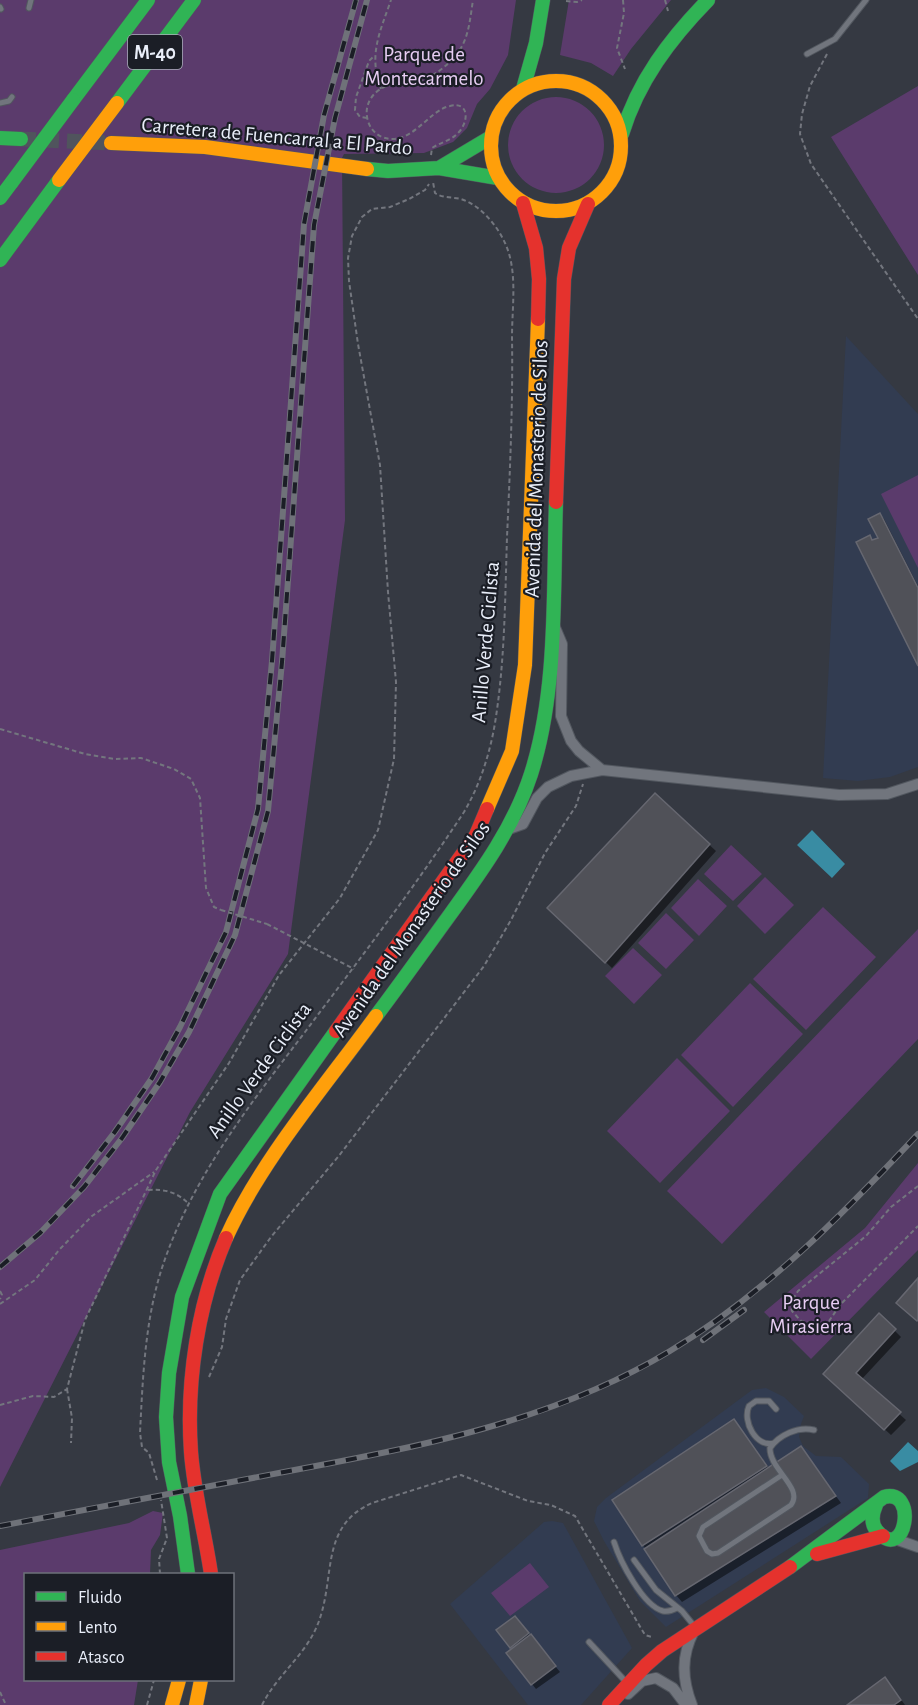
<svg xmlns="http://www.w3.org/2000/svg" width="918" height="1705" viewBox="0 0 918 1705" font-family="'Alegreya Sans',sans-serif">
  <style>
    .built { fill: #323c51 }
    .green { fill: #5b3b6c }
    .water { fill: #398ca3 }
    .shadow { fill: #0007 }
    .building { fill: #505158; stroke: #666770; stroke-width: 1.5 }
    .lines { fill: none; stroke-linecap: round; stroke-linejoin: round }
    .secondary-tunnel { stroke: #50545d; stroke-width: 15; stroke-dasharray: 15 8; stroke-linecap: butt }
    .lane-casing { stroke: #52575f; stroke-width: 7 }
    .street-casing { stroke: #52575f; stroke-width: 12 }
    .fast-casing { stroke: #52575f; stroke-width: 15 }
    .slow-casing { stroke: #52575f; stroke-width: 15 }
    .jam-casing { stroke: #52575f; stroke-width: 15 }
    .path { stroke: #73767e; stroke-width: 2; stroke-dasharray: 4.5 3; stroke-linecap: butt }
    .lane { stroke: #71757d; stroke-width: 5 }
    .street { stroke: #71757d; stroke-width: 10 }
    .fast { stroke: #30b455; stroke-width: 14 }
    .slow { stroke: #ff9f0a; stroke-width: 14 }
    .jam { stroke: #e5322d; stroke-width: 14 }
    .rail-casing { stroke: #6f7279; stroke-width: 6 }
    .rail { stroke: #1b1e26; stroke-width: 4; stroke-dasharray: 11; stroke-linecap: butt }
    .fast-bridge-casing { stroke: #52575f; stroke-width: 15; stroke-linecap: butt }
    .slow-bridge-casing { stroke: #52575f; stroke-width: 15; stroke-linecap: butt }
    .path-bridge { stroke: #73767e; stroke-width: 2; stroke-dasharray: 4.5 3; stroke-linecap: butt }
    .fast-bridge { stroke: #30b455; stroke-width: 14 }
    .slow-bridge { stroke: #ff9f0a; stroke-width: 14 }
    .labels { text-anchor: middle; stroke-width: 4.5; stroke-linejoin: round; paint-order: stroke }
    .shield { fill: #1b1e26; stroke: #abb0ba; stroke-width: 1.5 }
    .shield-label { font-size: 20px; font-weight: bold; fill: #e9eef9 }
    .park-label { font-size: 21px; fill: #e7cdf3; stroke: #1b1e26 }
    .street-label { font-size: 21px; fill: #e9eef9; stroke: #1b1e26 }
  </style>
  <rect width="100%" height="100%" fill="#353942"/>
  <!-- built -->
  <path class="built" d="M 846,336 L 918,414 L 918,767 L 890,777 L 858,781 L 823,778 Z
    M 766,1388 L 784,1397 L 804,1416 L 801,1424 L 799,1437 L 803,1446 L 816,1456 L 841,1457 L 869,1484 L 868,1498 L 666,1627 L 640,1601 L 604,1541 L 594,1521 L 597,1507 L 606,1498 L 752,1390 Z
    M 552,1521 L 563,1523 L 632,1648 L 581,1705 L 528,1705 L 450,1604 L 544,1522 Z"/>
  <!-- green -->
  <path class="green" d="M 0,0 L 516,0 L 508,55 L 490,89 L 477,104 L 467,128 L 453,142 L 424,153 L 344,154 L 342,158 L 345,520 L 288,954 L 190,1112 L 0,1487 Z
    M 569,0 L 671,0 L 631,49 L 613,76 L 591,63 L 560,55 Z
    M 918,86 L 918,275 L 831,137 Z
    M508 145a48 48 0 1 1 96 0a48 48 0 1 1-96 0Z
    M 918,475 L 918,568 L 881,494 Z
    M 731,845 L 762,874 L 733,901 L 704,874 Z
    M 765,877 L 794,905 L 765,934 L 737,906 Z
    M 698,879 L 727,906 L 699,936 L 671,908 Z
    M 823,907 L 876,957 L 806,1030 L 753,979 Z
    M 666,913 L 694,940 L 666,969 L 638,943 Z
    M 918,929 L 918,1039 L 722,1244 L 667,1191 Z
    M 633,948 L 662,975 L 634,1004 L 605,976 Z
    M 750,983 L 803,1034 L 733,1107 L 681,1055 Z
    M 677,1058 L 730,1111 L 660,1183 L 607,1131 Z
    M 918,1163 L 918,1250 L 811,1359 L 764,1312 L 865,1228 Z
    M 153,1511 L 163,1513 L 160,1535 L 151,1550 L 150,1574 L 26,1574 L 26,1680 L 138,1680 L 134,1705 L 0,1705 L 0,1550 L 129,1523 Z
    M 530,1563 L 549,1587 L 510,1616 L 491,1593 Z"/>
  <!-- water -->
  <path class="water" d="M 812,830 L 845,864 L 832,878 L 797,845 Z
    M 908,1442 L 918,1451 L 918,1462 L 900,1471 L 890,1461 Z"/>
  <!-- shadow -->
  <path class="shadow" d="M 879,514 L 884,519 L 918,586 L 918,663 L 869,537 L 874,541 L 880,539 Z
    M 655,795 L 716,851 L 612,968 L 549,908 Z
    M 879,1315 L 901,1337 L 861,1380 L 906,1420 L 891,1435 L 831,1380 Z
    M 734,1421 L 770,1469 L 801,1448 L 841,1503 L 682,1602 L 676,1595 L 643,1545 Z
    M 518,1621 L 560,1672 L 536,1689 L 532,1684 L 511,1647 Z
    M 891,1686 L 905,1705 L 849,1705 Z"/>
  <!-- building -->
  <path class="building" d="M 880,513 L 918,588 L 918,666 L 856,542 L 870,535 L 872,540 L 878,538 L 868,519 Z
    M 655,793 L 710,844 L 605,963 L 547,908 Z
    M 918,1278 L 918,1320 L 917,1321 L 896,1303 Z
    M 879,1313 L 896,1329 L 856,1373 L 901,1412 L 884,1430 L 823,1374 Z
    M 734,1419 L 767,1466 L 642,1546 L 612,1500 Z
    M 801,1446 L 836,1496 L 675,1596 L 644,1549 Z
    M 515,1616 L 529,1633 L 510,1648 L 496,1630 Z
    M 531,1634 L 556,1666 L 531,1685 L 506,1653 Z
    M 885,1677 L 901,1700 L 894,1705 L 847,1705 Z"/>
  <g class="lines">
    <!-- secondary-tunnel -->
    <path class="secondary-tunnel" d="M 21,139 L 111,143"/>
    <defs>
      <path id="lane" d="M 0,7 L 1,9
        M 29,8 L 31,0
        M 807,54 L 835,39 L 866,0
        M 0,103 L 9,101 L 12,97
        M 774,1443 C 756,1448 742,1421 749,1406 L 756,1401 L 769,1401 L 776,1409
        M 782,1475 L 703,1527 L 699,1536 L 707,1551 L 712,1554 L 718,1553 L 791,1505 C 804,1488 769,1469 770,1448 C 779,1435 798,1426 814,1430
        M 614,1542 C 620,1561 643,1606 663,1611 C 668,1612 673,1610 677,1608
        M 634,1560 L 656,1590 L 682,1611 L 695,1627
        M 589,1642 L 627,1683"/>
      <path id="street" d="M 554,625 L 562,644 L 561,716 L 571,741 L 579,751 L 602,770
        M 506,830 L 523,824 L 537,798 L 548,787 L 571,776 L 602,770 L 839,795 L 887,794 L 918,784
        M 895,1539 L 918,1547
        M 628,1694 L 642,1681 L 656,1678 L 673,1688 L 686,1705
        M 692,1705 C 682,1679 681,1656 694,1631"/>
      <path id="fast" d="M 523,89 L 536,43 L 543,0
        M 73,100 L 148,0
        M 117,103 L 194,0
        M 622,134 C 638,81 670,39 708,0
        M 0,138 L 21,139
        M 439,168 L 491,137
        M 367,169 L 388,171 L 439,168 L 498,178
        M 0,198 L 12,182
        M 0,260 L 59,180
        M 376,1016 C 401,983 425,949 449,916 C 481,872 514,827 531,774 C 558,690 553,590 556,502
        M 790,1567 L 884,1497 C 918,1487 906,1563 878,1532 C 870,1524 872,1514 876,1505
        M 188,1574 L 180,1516 L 169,1462 L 166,1417 L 169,1373 L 182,1297 L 220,1194 L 336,1031"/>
      <path id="slow" d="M491 146a65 65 0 1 1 130 0a65 65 0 1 1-130 0Z
        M 111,143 L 205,147 L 367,169
        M 487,809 L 512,751 L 525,665 L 538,319
        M 226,1238 C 261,1160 326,1085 376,1016
        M 172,1705 L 179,1680
        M 196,1705 L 201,1680"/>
      <path id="jam" d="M 523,203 L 536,248 L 539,279 L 538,319
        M 556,502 L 564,279 L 569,248 L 588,204
        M 336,1031 L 476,835 L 487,809
        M 817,1554 L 883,1536
        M 211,1574 C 205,1533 194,1493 191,1452 C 186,1381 198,1303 226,1238
        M 609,1705 L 646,1665 L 662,1651 L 790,1567"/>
    </defs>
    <!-- lane casing -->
    <use href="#lane" class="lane-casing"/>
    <!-- street casing -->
    <use href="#street" class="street-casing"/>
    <!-- fast casing -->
    <use href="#fast" class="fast-casing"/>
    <!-- slow casing -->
    <use href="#slow" class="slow-casing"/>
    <!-- jam casing -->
    <use href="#jam" class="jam-casing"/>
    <!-- path -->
    <path class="path" d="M 623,0 L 624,13 L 617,48 L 625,69
      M 665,0 L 668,11
      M 566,1 L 577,2 L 582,0
      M 827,54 L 810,86 L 802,114 L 800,134 L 811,164 L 918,319
      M 381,89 C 368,55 380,32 391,0
      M 367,118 L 360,117 L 355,110 L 356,97 L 369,61 L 373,57
      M 431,155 L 432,148 C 441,142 451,141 459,132 C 469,121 469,101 450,106 C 428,110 411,148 382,137 C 375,134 370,128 368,121 C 362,102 377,85 397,84 C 403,83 409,84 415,83 C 423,81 432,76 439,71 C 468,49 468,33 473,0
      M 0,729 L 85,754 L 115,759 L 141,758 L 174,769 L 191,779 L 200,798 L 206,888 L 214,907 L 221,910
      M 267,924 L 354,969
      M 918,1186 L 891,1207 L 866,1236 L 798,1291 L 790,1304 L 792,1311 L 801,1321 L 821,1325 L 829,1321 L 840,1305 L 918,1226
      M 148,1190 C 165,1189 177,1192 189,1204
      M 0,1291 L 2,1295 L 0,1299
      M 0,1304 L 35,1280 L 59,1250 L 92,1216 L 154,1172
      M 209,1377 L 222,1347 L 226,1319 L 240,1280 L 271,1237 L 338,1157 L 484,966 L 511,920 L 545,853 L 576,806 L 583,784
      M 67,1389 L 72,1418 L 71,1443
      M 0,1405 L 33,1396 L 54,1397 L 67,1389 L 85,1320 L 156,1170 L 229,1063 L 279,975 L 340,898 L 378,830 L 394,759 L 396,682 L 388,592 L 380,465 L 358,344 L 349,281 L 348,258 L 352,236 L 362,217 L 372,209 L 390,207 L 409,199 L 425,190 L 429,184
      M 157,1480 L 149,1453 L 142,1447 L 140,1433 C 143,1374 145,1315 165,1259 C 195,1174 251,1103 305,1032 C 359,960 414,888 464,812 C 480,785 490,753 495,723 C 505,661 505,599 507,537 C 510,470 513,404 512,337 C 512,306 518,271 505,243 C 497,225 480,205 461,199 C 452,197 442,198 435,193 L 433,182
      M 160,1574 L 159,1559 L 167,1538 L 161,1500
      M 0,1692 L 6,1705
      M 147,1705 L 154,1680
      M 262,1705 C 278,1673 309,1653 320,1618 C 335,1573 321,1526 372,1503 L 461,1475 L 528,1501 L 551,1505 L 575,1516 L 645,1635 L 652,1637"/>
    <!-- lane -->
    <use href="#lane" class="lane"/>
    <!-- street -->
    <use href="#street" class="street"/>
    <!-- fast -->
    <use href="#fast" class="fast"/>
    <!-- slow -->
    <use href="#slow" class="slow"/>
    <!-- jam -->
    <use href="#jam" class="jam"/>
    <defs>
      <path id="rail" d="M 73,1186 L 114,1133 L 152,1078 L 180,1027 L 226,932 L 258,809 L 272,661 L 304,224 L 324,115 L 356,0
        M 0,1267 L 40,1233 L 84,1187 L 122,1138 L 160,1082 L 189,1032 L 235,935 L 268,811 L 282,662 L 314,225 L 335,118 L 367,0
        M 703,1340 L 744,1310
        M 0,1526 C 95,1508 189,1490 284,1472 C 418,1447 552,1422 670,1351 C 765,1294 843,1214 918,1134"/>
    </defs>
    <!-- rail casing -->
    <use href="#rail" class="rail-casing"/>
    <!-- rail -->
    <use href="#rail" class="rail"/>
    <defs>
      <path id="fast-bridge" d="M 12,182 L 73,100"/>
      <path id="slow-bridge" d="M 59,180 L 117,103"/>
    </defs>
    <!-- fast-bridge casing -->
    <use href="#fast-bridge" class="fast-bridge-casing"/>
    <!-- slow-bridge casing -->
    <use href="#slow-bridge" class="slow-bridge-casing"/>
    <!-- path-bridge -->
    <path class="path-bridge" d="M 221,910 L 267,924"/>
    <!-- fast-bridge -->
    <use href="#fast-bridge" class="fast-bridge"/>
    <!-- slow-bridge -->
    <use href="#slow-bridge" class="slow-bridge"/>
  </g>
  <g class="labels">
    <!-- shield labels -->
    <rect class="shield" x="128" y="35" width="54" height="34" rx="4.5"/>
    <g class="shield-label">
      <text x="155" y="59">M-40</text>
    </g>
    <!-- park labels -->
    <g class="park-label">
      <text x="424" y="61">Parque de<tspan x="424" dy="24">Montecarmelo</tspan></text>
      <text x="811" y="1309">Parque<tspan x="811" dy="24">Mirasierra</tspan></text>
    </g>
    <!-- street labels -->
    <g class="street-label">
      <text transform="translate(277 136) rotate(5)" y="7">Carretera de Fuencarral a El Pardo</text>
      <text transform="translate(536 469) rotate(-88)" y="7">Avenida del Monasterio de Silos</text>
      <text transform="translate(485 642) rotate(-85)" y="7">Anillo Verde Ciclista</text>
      <text transform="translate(411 929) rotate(-55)" y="7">Avenida del Monasterio de Silos</text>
      <text transform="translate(259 1070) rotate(-54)" y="7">Anillo Verde Ciclista</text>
    </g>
  </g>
  <!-- legend -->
  <rect x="24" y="1573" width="210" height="108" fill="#1b1e26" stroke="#6d717a" stroke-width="1.5"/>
  <rect x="36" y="1592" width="30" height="9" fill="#30b455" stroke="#6d717a" stroke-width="1.5"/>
  <text x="78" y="1603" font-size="18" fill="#e9eef9">Fluido</text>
  <rect x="36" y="1622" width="30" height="9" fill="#ff9f0a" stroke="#6d717a" stroke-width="1.5"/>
  <text x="78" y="1633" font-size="18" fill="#e9eef9">Lento</text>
  <rect x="36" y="1652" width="30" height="9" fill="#e5322d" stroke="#6d717a" stroke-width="1.5"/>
  <text x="78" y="1663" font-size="18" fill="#e9eef9">Atasco</text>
</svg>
